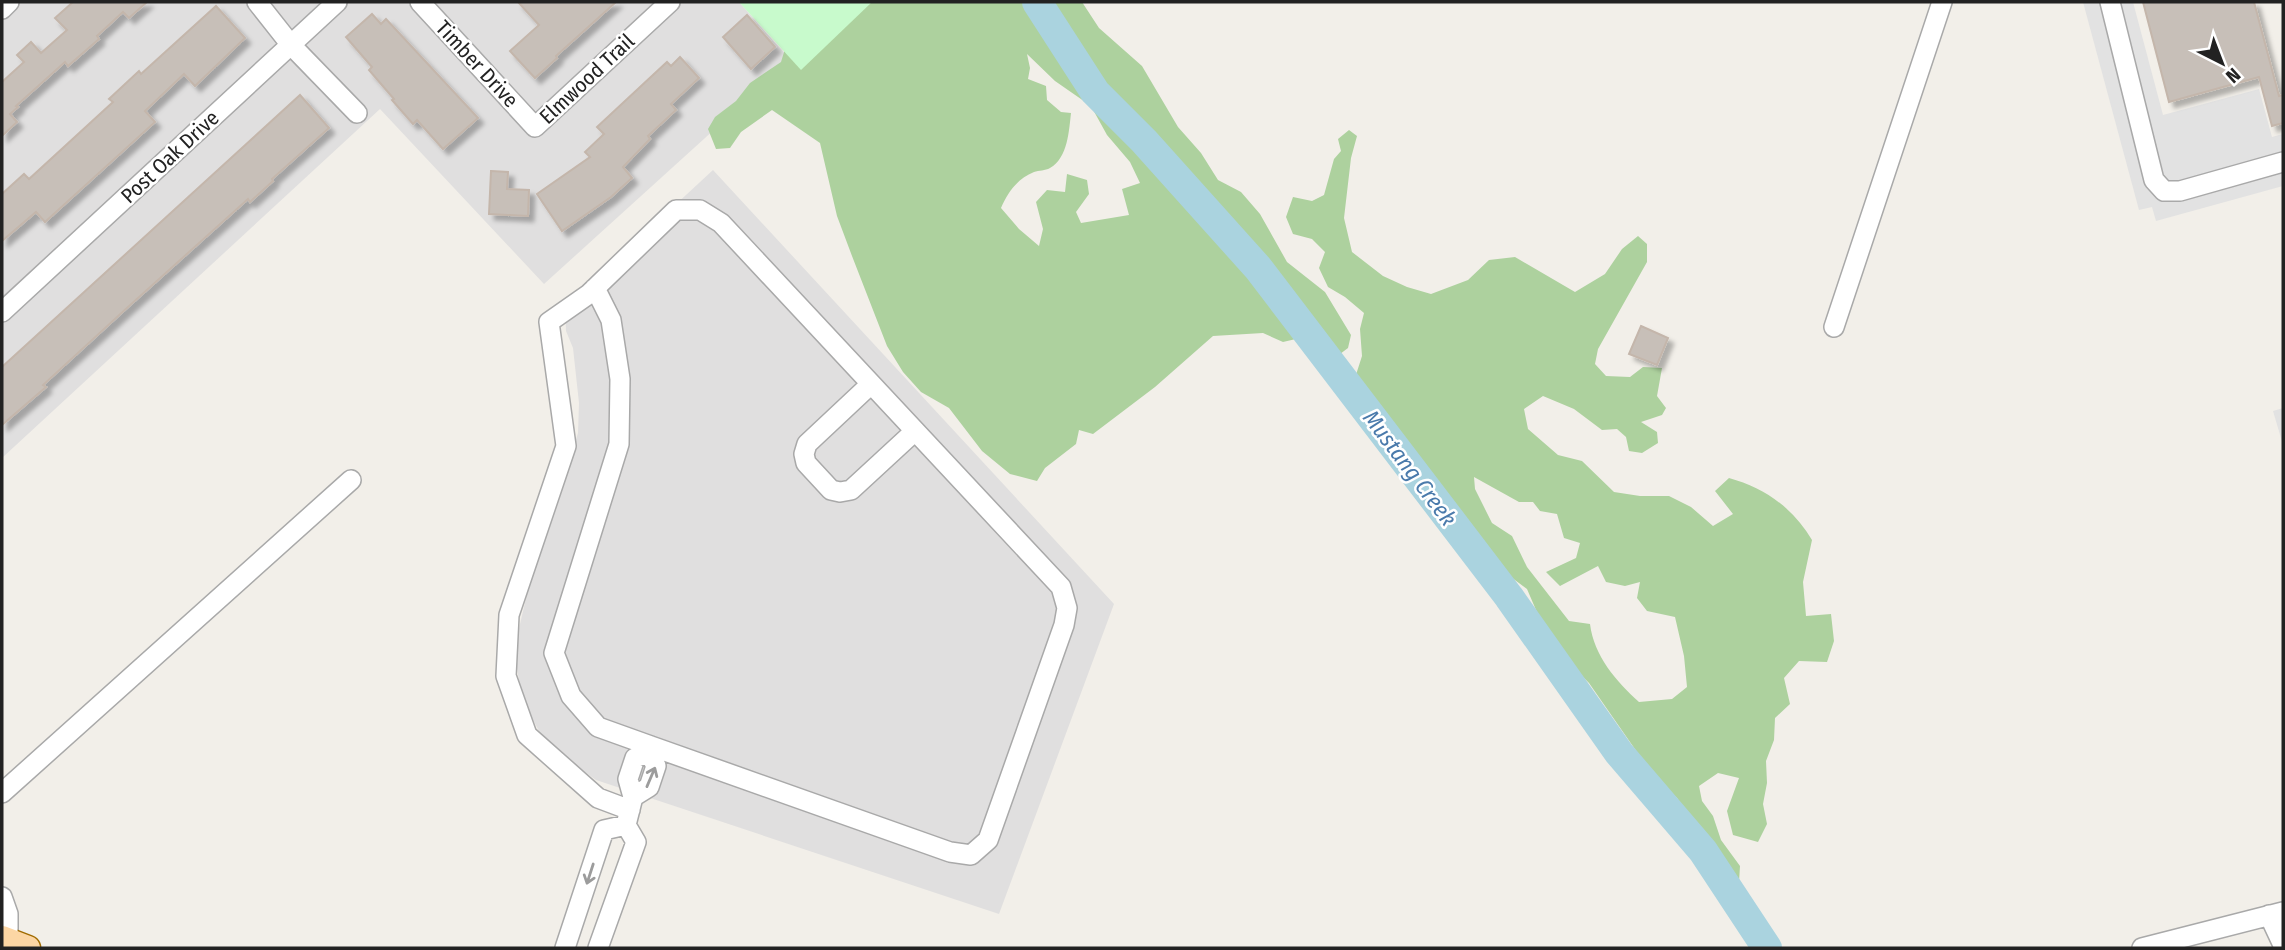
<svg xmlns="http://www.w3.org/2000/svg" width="2285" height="950" viewBox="0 0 2285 950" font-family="'Fira Sans Condensed',sans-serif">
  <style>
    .residential { fill: #e0dfdf }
    .forest { fill: #add19e; fill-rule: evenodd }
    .park { fill: #c8facc }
    .parking { fill: #e2e2e2 }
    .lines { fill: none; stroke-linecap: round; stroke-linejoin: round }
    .river { stroke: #aad3df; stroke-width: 30 }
    .building { fill: #c7bfb8; stroke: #c4b6ab; stroke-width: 2; filter: url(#shadow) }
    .minor-casing { stroke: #a9a9a9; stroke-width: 22 }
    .major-casing { stroke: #a06b00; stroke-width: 27 }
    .minor { stroke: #fff; stroke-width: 19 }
    .major { stroke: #fcd6a4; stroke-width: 24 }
    .oneway { stroke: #9c9c9c }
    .labels { text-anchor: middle; stroke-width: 5; stroke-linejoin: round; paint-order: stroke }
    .street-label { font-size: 21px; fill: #222; stroke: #fff }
    .water-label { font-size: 23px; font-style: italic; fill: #4a7aab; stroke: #fff }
  </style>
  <defs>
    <filter id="shadow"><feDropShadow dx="5.5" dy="5.5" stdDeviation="2" flood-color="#0004"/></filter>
  </defs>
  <rect width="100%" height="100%" fill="#f2efe9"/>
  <!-- residential -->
  <path class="residential" d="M 2,2 L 739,2 L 791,60 L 544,284 L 380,109 L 2,458 Z
    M 713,170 L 1114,604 L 999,914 L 596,780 L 558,752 L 539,731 L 522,699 L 514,650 L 527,594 L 578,433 L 579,403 L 573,348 L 566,331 L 565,307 Z"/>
  <!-- forest -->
  <path class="forest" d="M 741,2 L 1082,2 L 1099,28 L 1142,66 L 1178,127 L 1201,153 L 1218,180 L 1241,192 L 1260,214 L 1287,262 L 1325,292 L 1351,335 L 1348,348 L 1340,354 L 1328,353 L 1313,335 L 1283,342 L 1263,333 L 1213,336 L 1155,387 L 1093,434 L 1079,430 L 1076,444 L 1045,468 L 1037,481 L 1010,474 L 982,451 L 949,408 L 921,392 L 903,372 L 887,346 L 852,256 L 837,216 L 820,143 L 772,110 L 741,132 L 730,148 L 716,149 L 708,129 L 715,117 L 736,101 L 750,83 L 781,62 L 785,49 ZM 1027,54 L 1055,81 L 1091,106 L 1107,135 L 1130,162 L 1140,183 L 1122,189 L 1129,215 L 1081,223 L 1076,212 L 1089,194 L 1087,180 L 1067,174 L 1065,192 L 1047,190 L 1036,202 L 1043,229 L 1039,246 L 1019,229 L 1001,208 C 1008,192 1017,179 1034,172 C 1039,170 1045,171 1050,168 C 1068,158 1069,130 1071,113 L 1061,112 L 1047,100 L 1046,86 L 1028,79 L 1030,68 Z
    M 1349,130 L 1357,136 L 1351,158 L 1344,218 L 1352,252 L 1383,276 L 1407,287 L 1431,294 L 1468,280 L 1489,260 L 1515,257 L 1575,292 L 1605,274 L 1622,249 L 1638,236 L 1647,244 L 1647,262 L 1598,349 L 1595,364 L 1606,376 L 1630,377 L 1643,367 L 1662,368 L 1657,396 L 1666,408 L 1662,415 L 1641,422 L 1657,432 L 1658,443 L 1642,453 L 1629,451 L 1626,437 L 1617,429 L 1602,430 L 1574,409 L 1543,396 L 1524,409 L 1528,429 L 1558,455 L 1582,461 L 1614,492 L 1640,496 L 1669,496 L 1691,507 L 1713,526 L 1733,514 L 1715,491 L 1729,478 C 1765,488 1793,508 1812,540 L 1803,582 L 1806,616 L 1831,614 L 1834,641 L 1827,662 L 1799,661 L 1784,678 L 1790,704 L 1775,718 L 1774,740 L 1766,761 L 1767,783 L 1763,804 L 1767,824 L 1758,842 L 1733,835 L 1727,811 L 1739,778 L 1718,773 L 1699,786 L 1702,801 L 1713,816 L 1721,840 L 1740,866 L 1739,882 L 1723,870 L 1715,850 L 1694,829 L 1677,798 L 1655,778 L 1589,683 L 1551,645 L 1527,589 L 1450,532 L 1415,498 L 1414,457 L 1354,381 L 1362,356 L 1360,329 L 1364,313 L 1345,297 L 1328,287 L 1319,268 L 1325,252 L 1312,239 L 1293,234 L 1286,217 L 1293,197 L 1312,201 L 1324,195 L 1334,159 L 1341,151 L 1338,139 ZM 1474,477 L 1519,502 L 1533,502 L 1540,511 L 1557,514 L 1564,538 L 1580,543 L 1576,558 L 1546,572 L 1560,586 L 1598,566 L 1606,582 L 1625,586 L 1640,582 L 1637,598 L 1647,611 L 1675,617 L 1684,656 L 1687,687 L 1672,699 L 1639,702 C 1616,681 1594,656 1590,624 L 1569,621 L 1527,567 L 1512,536 L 1492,523 L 1475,489 Z"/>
  <!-- park -->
  <path class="park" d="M 739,2 L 872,2 L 801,70 Z"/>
  <!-- parking -->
  <path class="parking" d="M 2083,2 L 2133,2 L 2163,115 L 2259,89 L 2272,137 L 2283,134 L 2283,186 L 2156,221 L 2152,207 L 2139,210 Z
    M 2283,408 L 2283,445 L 2273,411 Z"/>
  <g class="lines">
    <!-- river -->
    <path class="river" d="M 1037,2 L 1095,92 L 1144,141 L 1258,268 L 1509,597 L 1619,753 L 1703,851 L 1767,948"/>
  </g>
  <!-- building -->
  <path class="building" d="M 73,2 L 147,2 L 129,18 L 123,12 L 97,36 L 99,39 L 68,66 L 65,62 L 16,106 L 18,107 L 10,114 L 17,122 L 2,136 L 2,82 L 24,62 L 17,55 L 31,42 L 41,53 L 67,30 L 55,18 Z
    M 518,2 L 616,2 L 556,56 L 557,58 L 535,78 L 510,51 L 539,25 Z
    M 2143,2 L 2254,2 L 2279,96 L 2283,95 L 2283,123 L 2272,126 L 2259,77 L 2169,102 Z
    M 216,6 L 245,38 L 195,86 L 184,74 L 145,111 L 155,122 L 45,222 L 36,212 L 2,241 L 2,194 L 24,174 L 29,179 L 113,102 L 109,99 L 139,71 L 141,74 Z
    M 372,14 L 381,24 L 386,19 L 478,118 L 443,149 L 417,120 L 413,124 L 392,100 L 394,99 L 369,70 L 372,67 L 346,37 Z
    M 747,15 L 775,47 L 751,69 L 723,37 Z
    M 680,57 L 699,78 L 671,104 L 676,110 L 648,136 L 650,139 L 623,167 L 632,178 L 611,197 L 562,231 L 537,194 L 590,157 L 585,152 L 604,134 L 597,127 L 667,62 L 671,66 Z
    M 300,95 L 329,128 L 272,179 L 273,181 L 250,202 L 248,199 L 128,307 L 43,385 L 46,387 L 2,425 L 2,367 Z
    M 491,171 L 508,172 L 507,189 L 529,190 L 528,216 L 489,214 Z
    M 1641,326 L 1668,338 L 1657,365 L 1629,354 Z"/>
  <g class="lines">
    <defs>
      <path id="minor" d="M 257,2 L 291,45 L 357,113
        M 420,2 L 535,127 L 670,2
        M 2110,2 L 2154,180 L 2164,191 L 2180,191 L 2283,162
        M 2,9 L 9,2
        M 595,288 L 611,320 L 620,379 L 619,444 L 554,653 L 571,696 L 598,727 L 651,746
        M 2,312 L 337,2
        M 1834,327 L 1942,2
        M 871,384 L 807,444 L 804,454 L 806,463 L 831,490 L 840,492 L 851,490 L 915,431
        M 2,793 L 351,480
        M 633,797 L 649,787 L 656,766 L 649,752
        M 2,897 L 8,914 L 8,940
        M 2269,915 L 2283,945
        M 565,948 L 604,830 L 626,825
        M 598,948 L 636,842 L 626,825 L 633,797 L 628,779 L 635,758 L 649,752 L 651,746 L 950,852 L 971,855 L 988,840 L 1064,625 L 1067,608 L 1061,587 L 721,223 L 700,210 L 676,210 L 589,294 L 549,322 L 566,446 L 509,615 L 506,676 L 527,735 L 598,798 L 630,810
        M 2142,948 L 2283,912"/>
      <path id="major" d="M 2,938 L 28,948"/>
    </defs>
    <!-- minor casing -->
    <use href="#minor" class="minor-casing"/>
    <!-- major casing -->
    <use href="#major" class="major-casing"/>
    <!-- minor -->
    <use href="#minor" class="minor"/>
    <!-- major -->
    <use href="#major" class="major"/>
  </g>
  <!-- one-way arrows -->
  <defs><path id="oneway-shaft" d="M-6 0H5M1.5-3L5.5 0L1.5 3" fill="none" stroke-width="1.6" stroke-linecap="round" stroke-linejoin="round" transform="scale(1.75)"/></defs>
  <g class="oneway">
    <use href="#oneway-shaft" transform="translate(651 777) rotate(-67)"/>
    <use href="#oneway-shaft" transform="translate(590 874) rotate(108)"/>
  </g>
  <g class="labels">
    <!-- street labels -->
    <g class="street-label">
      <text transform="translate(477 64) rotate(47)" y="7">Timber Drive</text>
      <text transform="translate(587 79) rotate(-43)" y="7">Elmwood Trail</text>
      <text transform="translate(170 157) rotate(-43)" y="7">Post Oak Drive</text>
    </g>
    <!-- water labels -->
    <g class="water-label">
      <text transform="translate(1410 468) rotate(53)" y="8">Mustang Creek</text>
    </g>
  </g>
  <!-- border -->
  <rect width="2285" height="950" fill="none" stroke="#222222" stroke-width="7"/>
  <!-- north arrow -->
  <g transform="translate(2222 63) rotate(138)" stroke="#ffffff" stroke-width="5" paint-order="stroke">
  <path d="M0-5L12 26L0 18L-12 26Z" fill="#222222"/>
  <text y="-10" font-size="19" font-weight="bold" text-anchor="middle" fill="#222222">N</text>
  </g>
</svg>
